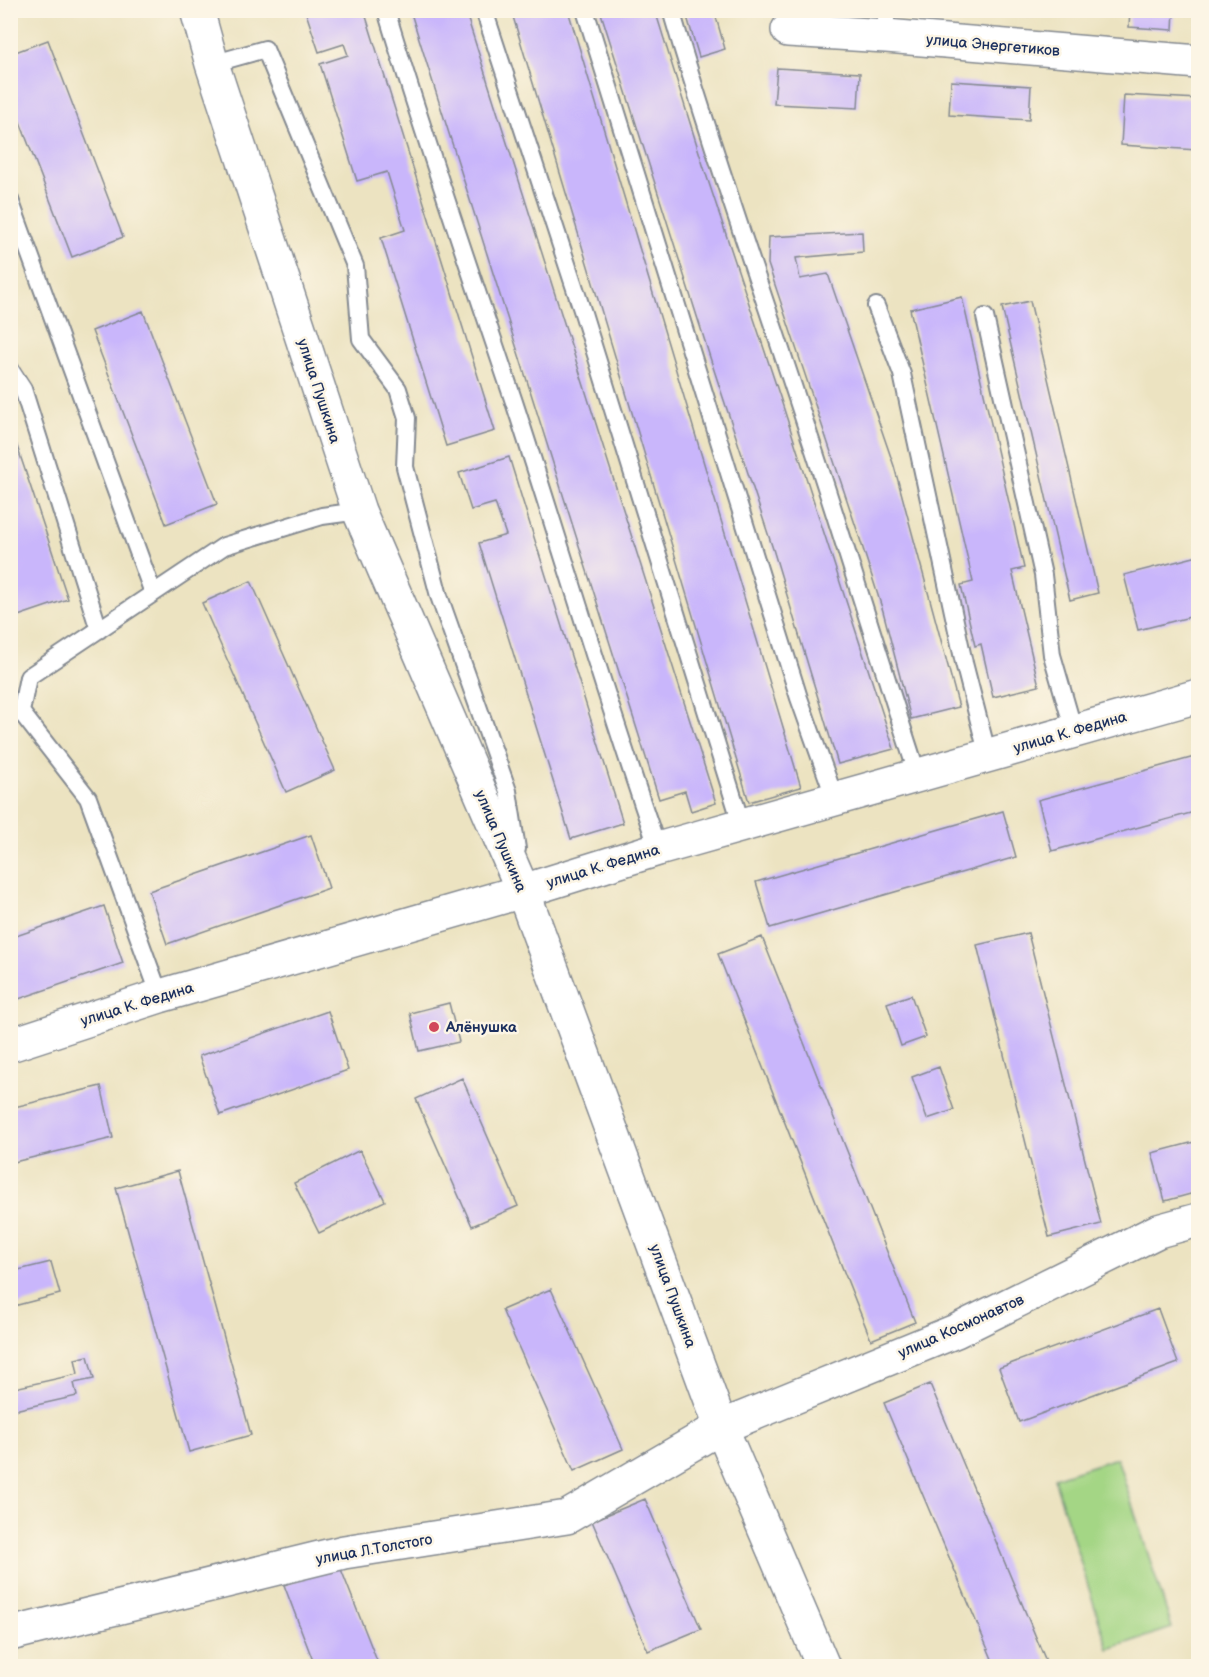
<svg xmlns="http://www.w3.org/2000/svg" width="1209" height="1677" viewBox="0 0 1209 1677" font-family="'Balsamiq Sans',sans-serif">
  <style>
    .green { fill: #a4d685; stroke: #608272; stroke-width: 1.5 }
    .building { fill: #c9b6fb }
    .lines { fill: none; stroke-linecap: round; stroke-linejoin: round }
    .lane-casing { stroke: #848990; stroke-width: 20 }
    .street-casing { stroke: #848990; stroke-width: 36 }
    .secondary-casing { stroke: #848990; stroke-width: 36 }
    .lane { stroke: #fff; stroke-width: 16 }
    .street { stroke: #fff; stroke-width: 33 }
    .secondary { stroke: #fff; stroke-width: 33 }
    .poi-dot { fill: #d1495b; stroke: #fcf5e5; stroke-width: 2 }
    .labels { text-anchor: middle; stroke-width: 5; stroke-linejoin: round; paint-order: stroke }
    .street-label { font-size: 15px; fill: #1b2f5e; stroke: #fcf5e5 }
    .poi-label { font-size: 15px; font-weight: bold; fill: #1b2f5e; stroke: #fcf5e5; text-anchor: start }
  </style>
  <rect width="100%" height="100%" fill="#fcf5e5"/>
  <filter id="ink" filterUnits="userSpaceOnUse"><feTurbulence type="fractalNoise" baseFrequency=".0167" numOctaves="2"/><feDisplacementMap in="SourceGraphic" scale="12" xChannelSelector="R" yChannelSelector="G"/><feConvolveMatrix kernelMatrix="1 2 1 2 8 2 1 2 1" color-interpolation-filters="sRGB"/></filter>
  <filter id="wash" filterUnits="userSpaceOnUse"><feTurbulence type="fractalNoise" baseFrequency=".008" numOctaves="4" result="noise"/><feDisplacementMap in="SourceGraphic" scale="24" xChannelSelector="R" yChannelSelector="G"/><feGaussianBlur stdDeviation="1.35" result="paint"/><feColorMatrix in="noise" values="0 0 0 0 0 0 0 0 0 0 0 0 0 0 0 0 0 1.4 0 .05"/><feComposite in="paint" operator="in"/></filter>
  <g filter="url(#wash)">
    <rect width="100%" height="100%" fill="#ece3c1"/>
    <!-- green -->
    <path class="green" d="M 1117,1458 L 1172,1628 L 1108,1649 L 1054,1478 Z"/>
    <g id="blocks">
      <!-- building -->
      <path class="building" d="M 305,10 L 364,10 L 495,431 L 446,446 L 381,238 L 405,230 L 387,172 L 357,181 L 320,64 L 348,55 L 344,44 L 319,52 Z
        M 410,10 L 465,10 L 716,803 L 691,811 L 685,791 L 659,799 Z
        M 511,10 L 568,10 L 801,787 L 749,802 Z
        M 600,10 L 655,10 L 704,168 L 779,394 L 894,749 L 838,764 L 773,549 L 714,370 Z
        M 685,10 L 714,10 L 725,49 L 699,57 Z
        M 977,10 L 1035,10 L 1035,16 L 977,13 Z
        M 1130,10 L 1174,10 L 1173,30 L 1129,27 Z
        M 48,40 L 123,237 L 72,257 L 10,96 L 10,54 Z
        M 777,68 L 860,73 L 858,108 L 774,104 Z
        M 951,81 L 1031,86 L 1029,120 L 949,115 Z
        M 1124,95 L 1198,99 L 1197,150 L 1121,145 Z
        M 862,232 L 863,252 L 796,258 L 800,279 L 828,274 L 894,466 L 959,707 L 911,719 L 883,611 L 859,536 L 768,264 L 769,237 Z
        M 962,297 L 1024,568 L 1012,571 L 1039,686 L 993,697 L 981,644 L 975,646 L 961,585 L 973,582 L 910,309 Z
        M 1030,301 L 1098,593 L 1070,600 L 1002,307 Z
        M 143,311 L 217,504 L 166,524 L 92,331 Z
        M 11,428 L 68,599 L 18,616 L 10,594 Z
        M 509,457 L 623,823 L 571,839 L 479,543 L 506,535 L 495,503 L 471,510 L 459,473 Z
        M 1198,556 L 1198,615 L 1138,630 L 1124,575 Z
        M 251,581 L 335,770 L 286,792 L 202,603 Z
        M 1198,756 L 1198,811 L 1052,851 L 1038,800 Z
        M 1003,811 L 1016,857 L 770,928 L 756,882 Z
        M 311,835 L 329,888 L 167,944 L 149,891 Z
        M 104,906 L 123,963 L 10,1002 L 10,938 Z
        M 1028,933 L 1101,1224 L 1049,1237 L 977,945 Z
        M 762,937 L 915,1322 L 871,1340 L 718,954 Z
        M 911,995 L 926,1037 L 901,1046 L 887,1003 Z
        M 449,1003 L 459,1042 L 419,1051 L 410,1013 Z
        M 328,1011 L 348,1070 L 220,1115 L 199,1056 Z
        M 939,1067 L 954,1110 L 927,1119 L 912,1077 Z
        M 462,1078 L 518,1206 L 472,1226 L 416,1099 Z
        M 101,1086 L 113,1138 L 10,1163 L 10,1108 Z
        M 1198,1141 L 1198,1192 L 1165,1201 L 1152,1153 Z
        M 360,1150 L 385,1201 L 319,1233 L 294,1183 Z
        M 178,1171 L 251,1435 L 189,1452 L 116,1188 Z
        M 51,1262 L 60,1294 L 10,1307 L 10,1272 Z
        M 551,1289 L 623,1449 L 574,1471 L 502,1310 Z
        M 1158,1309 L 1178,1363 L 1019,1422 L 999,1368 Z
        M 88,1356 L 94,1379 L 74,1383 L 77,1396 L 10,1411 L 10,1389 L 78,1374 L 75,1359 Z
        M 930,1384 L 1048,1666 L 995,1666 L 884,1403 Z
        M 645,1499 L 701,1629 L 648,1651 L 592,1521 Z
        M 339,1564 L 379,1666 L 315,1666 L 284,1585 Z"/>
    </g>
  </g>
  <g filter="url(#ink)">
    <use href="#blocks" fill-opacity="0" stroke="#848990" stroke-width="1.5"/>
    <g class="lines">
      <defs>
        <path id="lane" d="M 386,10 C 426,144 472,276 516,408 C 564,555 607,703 658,849
          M 484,10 L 583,313 L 742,826
          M 585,10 L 799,698 L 835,799
          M 671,10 C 713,154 764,295 810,438 C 847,550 881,663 918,776
          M 886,10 L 886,36
          M 212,64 L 265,49 L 355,266 L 361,339 L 398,389 L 407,418 L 405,467 L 439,596 L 508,791 L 517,849
          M 10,200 L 153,593
          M 876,306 L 902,374 L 964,663 L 988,756
          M 985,317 L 1043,575 L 1052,655 L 1074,731
          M 10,369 L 23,389 L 99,630
          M 21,712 L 28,677 L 224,546 L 322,516 L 359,511
          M 12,715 L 21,712 L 88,798 L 160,996"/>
        <path id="street" d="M 197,10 L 212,64 L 359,511 L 523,891 L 658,849 L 1198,696
          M 788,30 L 886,36 L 1198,62
          M 10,1634 L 344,1552 L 567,1517 L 721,1427 L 956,1331 L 1158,1231 L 1198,1220"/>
        <path id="secondary" d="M 10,1045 L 160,996 L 523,891 L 721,1427 L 823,1666"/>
      </defs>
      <!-- lane casing -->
      <use href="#lane" class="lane-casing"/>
      <!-- street casing -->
      <use href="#street" class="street-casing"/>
      <!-- secondary casing -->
      <use href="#secondary" class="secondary-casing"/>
      <!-- lane -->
      <use href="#lane" class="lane"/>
      <!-- street -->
      <use href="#street" class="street"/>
      <!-- secondary -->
      <use href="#secondary" class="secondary"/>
    </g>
  </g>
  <!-- markers -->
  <circle class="poi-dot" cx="434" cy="1027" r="6"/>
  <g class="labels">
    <!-- street labels -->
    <g class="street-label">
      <text transform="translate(993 45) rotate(5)" y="5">улица Энергетиков</text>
      <text transform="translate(319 391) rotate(72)" y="5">улица Пушкина</text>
      <text transform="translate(1070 732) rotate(-16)" y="5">улица К. Федина</text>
      <text transform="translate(501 841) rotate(67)" y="5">улица Пушкина</text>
      <text transform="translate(603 866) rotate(-17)" y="5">улица К. Федина</text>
      <text transform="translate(137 1004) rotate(-17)" y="5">улица К. Федина</text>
      <text transform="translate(673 1296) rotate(70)" y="5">улица Пушкина</text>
      <text transform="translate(961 1326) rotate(-24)" y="5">улица Космонавтов</text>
      <text transform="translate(374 1549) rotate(-10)" y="5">улица Л.Толстого</text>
    </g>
    <!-- poi labels -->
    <g class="poi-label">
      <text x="446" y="1032">Алёнушка</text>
    </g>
  </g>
  <!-- margin -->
  <rect width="1209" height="1677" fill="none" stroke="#fcf5e5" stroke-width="36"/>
</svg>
